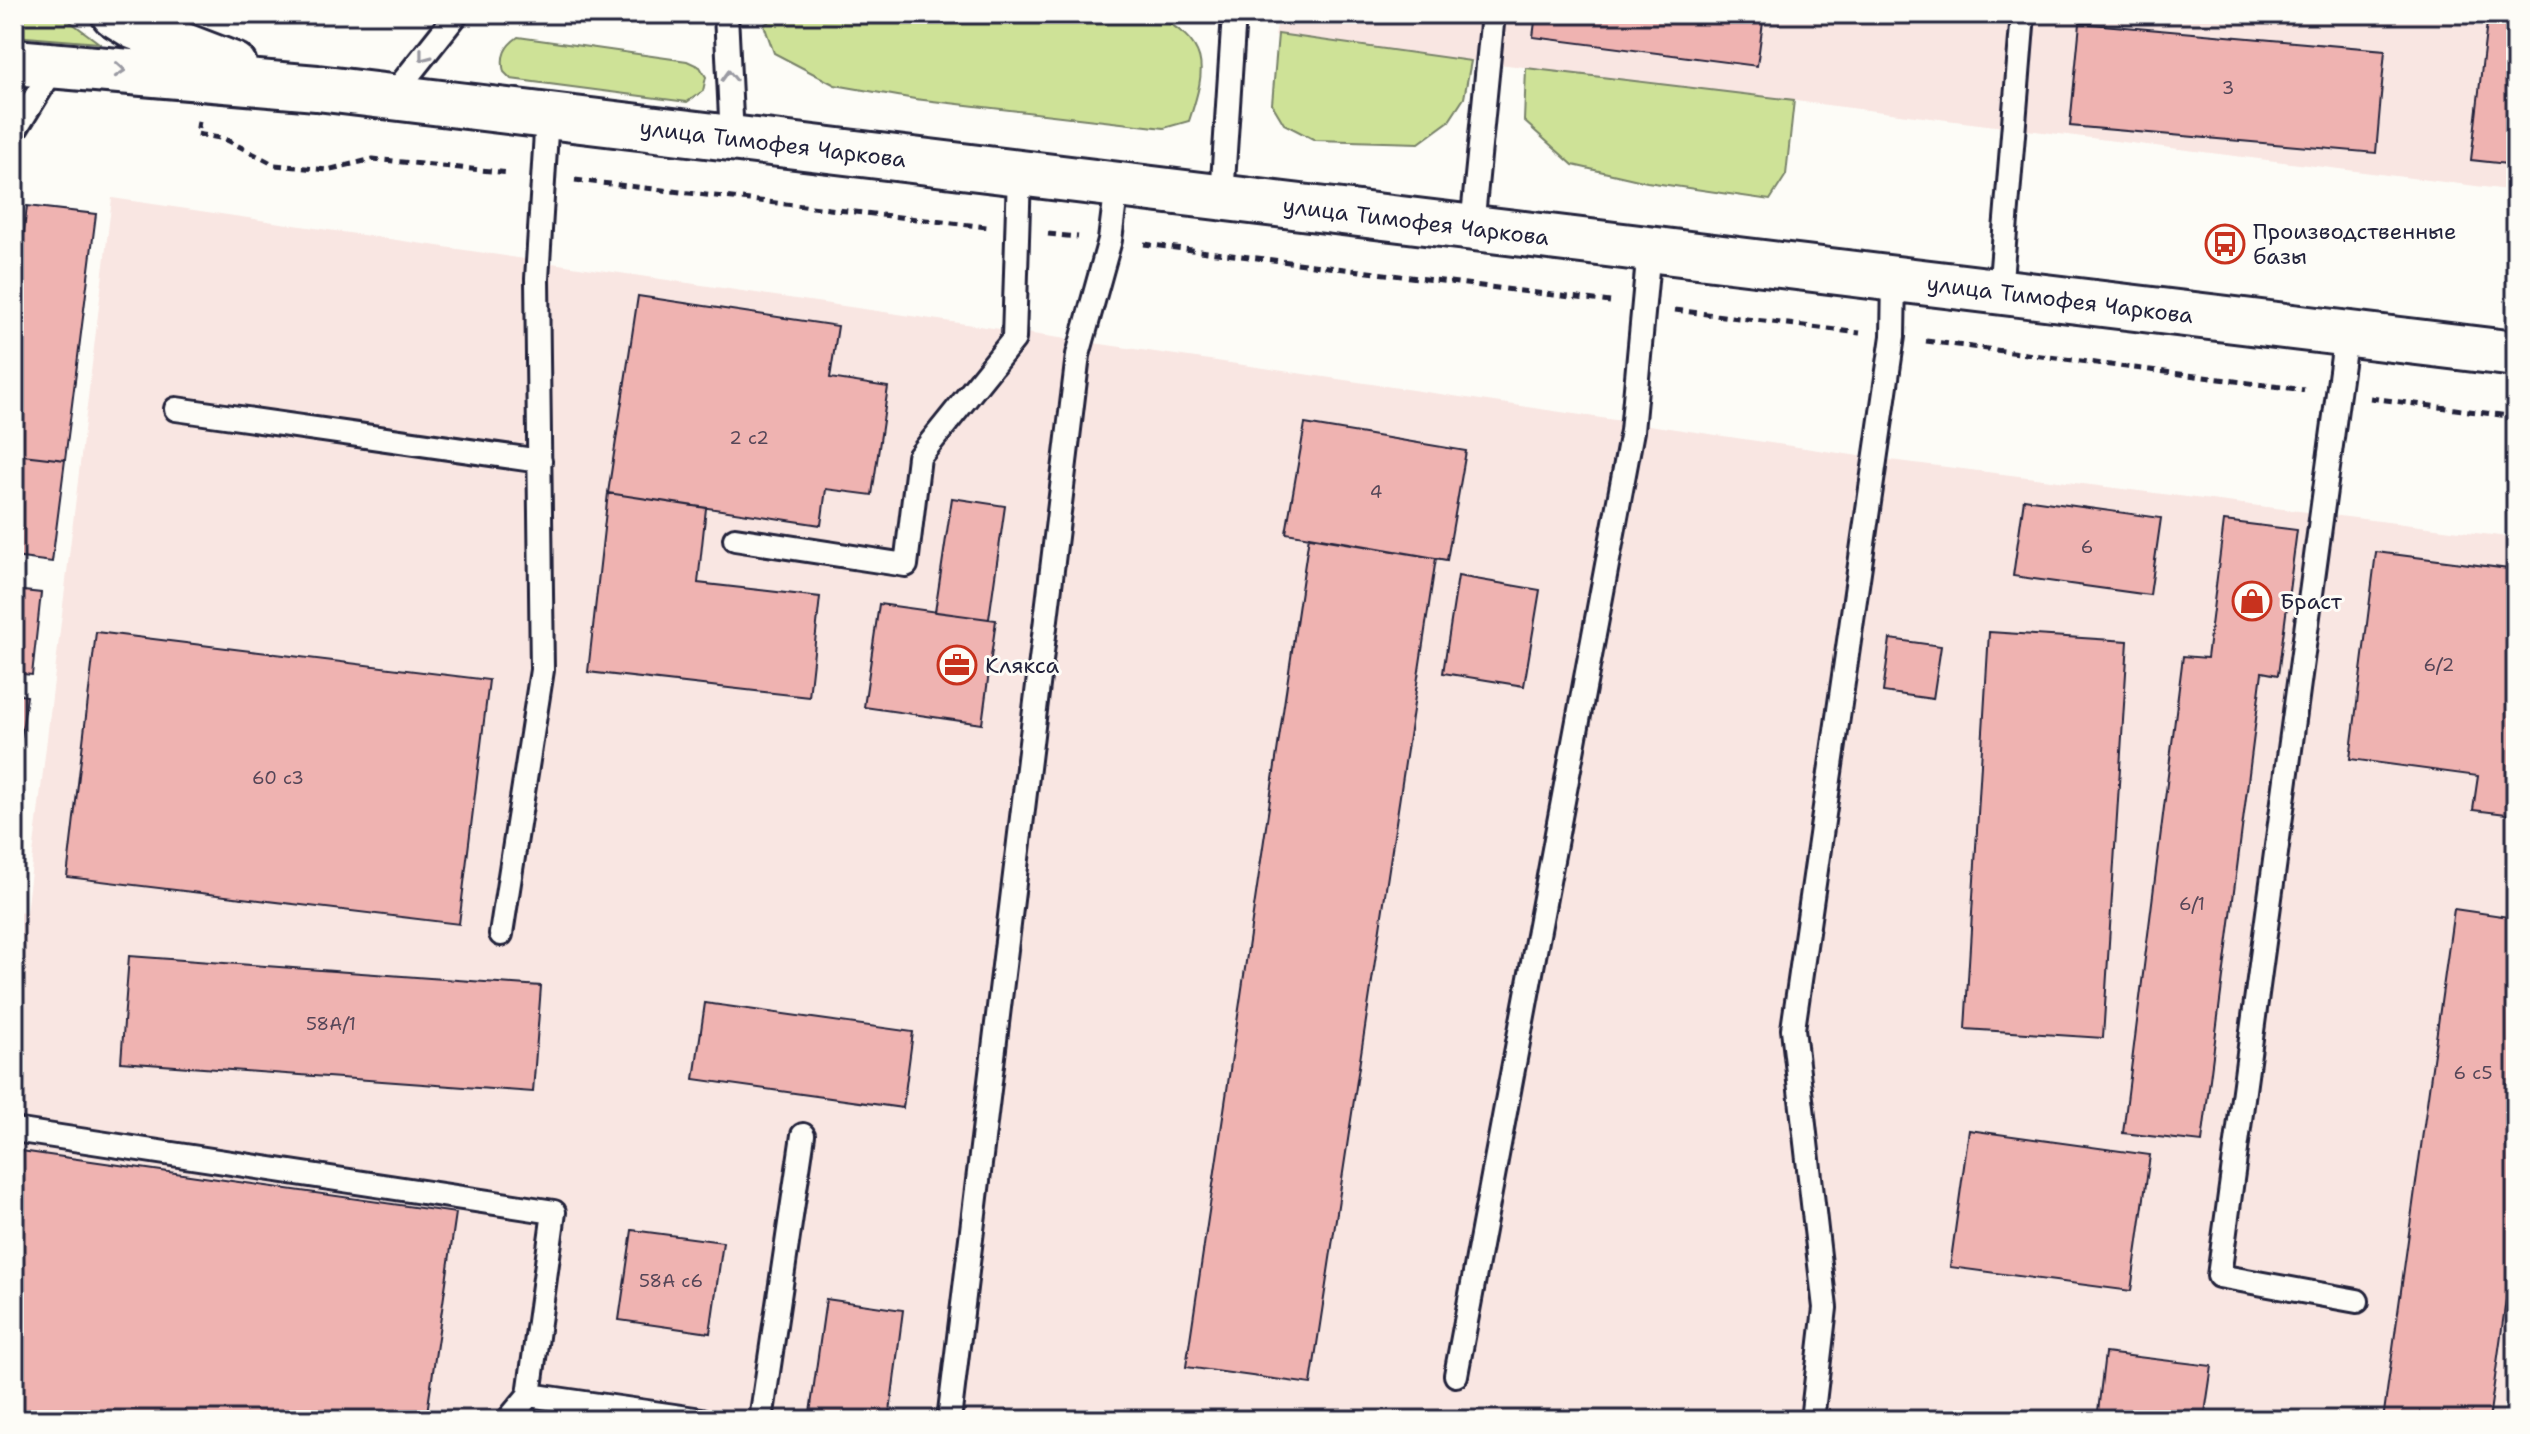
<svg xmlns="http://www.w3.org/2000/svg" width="2530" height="1434" viewBox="0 0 2530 1434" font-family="'Shantell Sans',sans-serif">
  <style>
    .built { fill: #f9e6e2 }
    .green { fill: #cee297; stroke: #788269; stroke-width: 2 }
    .building { fill: #efb3b1; stroke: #22223b; stroke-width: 2 }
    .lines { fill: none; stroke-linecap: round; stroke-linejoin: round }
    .lane-casing { stroke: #22223b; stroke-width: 28 }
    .secondary-casing { stroke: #22223b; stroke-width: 50 }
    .path { stroke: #22223b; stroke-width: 5; stroke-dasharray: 8 6; stroke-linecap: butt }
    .lane { stroke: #fdfcf7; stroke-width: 22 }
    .secondary { stroke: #fdfcf7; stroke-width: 44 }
    .oneway { stroke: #9a9aa2 }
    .labels { text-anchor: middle; stroke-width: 6; stroke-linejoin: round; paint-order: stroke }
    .number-label { font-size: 18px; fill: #554658 }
    .street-label { font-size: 22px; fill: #22223b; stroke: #fdfcf7 }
    .poi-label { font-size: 22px; fill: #22223b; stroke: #fdfcf7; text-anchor: start }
  </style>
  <rect width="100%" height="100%" fill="#fdfcf7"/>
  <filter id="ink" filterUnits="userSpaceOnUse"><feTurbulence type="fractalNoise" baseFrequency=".0125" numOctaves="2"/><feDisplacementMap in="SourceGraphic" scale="16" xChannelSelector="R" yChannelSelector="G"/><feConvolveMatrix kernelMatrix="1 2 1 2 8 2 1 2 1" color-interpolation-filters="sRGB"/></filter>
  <g filter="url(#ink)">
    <!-- built -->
    <path class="built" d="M 1279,14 L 2516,14 L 2516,191 L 1275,36 Z
      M 112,198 L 1866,457 L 2516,538 L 2516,1420 L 14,1420 L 14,912 L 26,913 Z"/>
    <!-- green -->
    <path class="green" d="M 14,14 L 60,14 L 99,43 L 14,36 Z
      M 781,14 L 1154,14 C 1209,44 1208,64 1189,121 L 1164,128 L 915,99 L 835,85 L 774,53 L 764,25 Z
      M 1278,34 L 1471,61 L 1464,98 L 1449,121 L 1419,143 L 1315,140 L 1284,124 L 1272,104 Z
      M 518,37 L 687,61 L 700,67 L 706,77 L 703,91 L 687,102 L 511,79 L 504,72 C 500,56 505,46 518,37 Z
      M 1526,68 L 1794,100 L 1786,175 L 1770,200 L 1647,182 L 1573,165 L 1524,121 Z"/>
    <!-- building -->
    <path class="building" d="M 1536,14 L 1754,14 L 1764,15 L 1757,66 L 1533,37 Z
      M 2488,14 L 2516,14 L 2516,165 L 2471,160 Z
      M 2080,23 L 2385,50 L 2376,153 L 2070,126 Z
      M 27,206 L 96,214 L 65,460 L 14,454 L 14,308 Z
      M 638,296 L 838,326 L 830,378 L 888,387 L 872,495 L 826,489 L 821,525 L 608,493 Z
      M 1305,424 L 1466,451 L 1447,560 L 1286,533 Z
      M 14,454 L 65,460 L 52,562 L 14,557 Z
      M 608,493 L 706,508 L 698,583 L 820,597 L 809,697 L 588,672 Z
      M 952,498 L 1005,506 L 989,619 L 935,612 Z
      M 2024,499 L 2161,518 L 2150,595 L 2013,576 Z
      M 2224,521 L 2297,530 L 2278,675 L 2262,672 L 2202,1142 L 2123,1133 L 2183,656 L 2207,658 Z
      M 1309,536 L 1436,558 L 1311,1384 L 1186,1367 Z
      M 2376,552 L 2516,570 L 2515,815 L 2473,810 L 2478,776 L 2350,759 Z
      M 1458,576 L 1540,590 L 1524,686 L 1443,673 Z
      M 14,590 L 41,593 L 32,675 L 14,673 Z
      M 879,604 L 996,620 L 982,724 L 864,707 Z
      M 96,632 L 489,680 L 459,924 L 67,877 Z
      M 1989,632 L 2128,641 L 2103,1038 L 1965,1029 Z
      M 1890,639 L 1941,646 L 1933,699 L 1883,692 Z
      M 14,694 L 27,696 L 15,781 L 14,781 Z
      M 2454,909 L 2516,918 L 2516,1229 L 2489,1420 L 2383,1420 Z
      M 129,956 L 541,986 L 533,1092 L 121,1062 Z
      M 705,1003 L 913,1032 L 903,1108 L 694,1079 Z
      M 1969,1130 L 2150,1155 L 2131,1291 L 1950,1267 Z
      M 14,1150 L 456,1213 L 426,1420 L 14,1420 Z
      M 632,1230 L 723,1242 L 710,1333 L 619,1320 Z
      M 826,1299 L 903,1310 L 889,1420 L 809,1420 Z
      M 2105,1353 L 2212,1366 L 2204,1420 L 2097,1420 Z"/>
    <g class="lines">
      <defs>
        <path id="lane" d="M 726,14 L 732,138
          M 391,97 L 457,14
          M 14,132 L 56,64
          M 1222,197 L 1234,14
          M 1472,227 L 1493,14
          M 2000,292 L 2023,14
          M 2346,334 L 2219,1276 L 2357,1301
          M 176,409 L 540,461
          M 735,539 L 906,565 L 919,457 L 1014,339 L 1019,173
          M 501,934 L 542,670 L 537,279 L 547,116
          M 14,1130 L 554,1212 L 529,1395 L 508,1420
          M 1456,1375 L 1632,431 L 1649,249
          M 529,1395 L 702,1420
          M 761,1420 L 803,1135
          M 949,1420 L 1078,355 L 1110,240 L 1117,185
          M 1812,1420 L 1825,1308 L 1793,1029 L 1893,336 L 1894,279"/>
        <path id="secondary" d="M 114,14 L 135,27 L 234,65
          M 14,62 L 317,88 L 2516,354"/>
      </defs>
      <!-- lane casing -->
      <use href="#lane" class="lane-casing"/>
      <!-- secondary casing -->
      <use href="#secondary" class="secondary-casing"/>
      <!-- path -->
      <path class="path" d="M 238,16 L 282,20 L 308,14
        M 199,121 L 197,134 L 225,139 L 275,165 L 327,170 L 373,159 L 510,173
        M 575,180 L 987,227
        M 1048,234 L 1078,237
        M 1144,244 L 1610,302
        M 1675,310 L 1860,333
        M 1926,341 L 2304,390
        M 2370,398 L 2516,417"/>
      <!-- lane -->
      <use href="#lane" class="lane"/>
      <!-- secondary -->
      <use href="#secondary" class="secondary"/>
    </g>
    <!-- one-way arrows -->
    <defs><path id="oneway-chevron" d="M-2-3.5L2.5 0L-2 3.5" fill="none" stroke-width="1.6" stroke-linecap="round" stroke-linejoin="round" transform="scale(2)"/></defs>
    <g class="oneway">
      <use href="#oneway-chevron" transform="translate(424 56) rotate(128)"/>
      <use href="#oneway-chevron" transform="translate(120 70) rotate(5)"/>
      <use href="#oneway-chevron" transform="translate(729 76) rotate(-92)"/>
    </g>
  </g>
  <!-- icons -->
  <defs>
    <symbol id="bus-ring" viewBox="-11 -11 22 22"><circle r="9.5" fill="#fdfcf7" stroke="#c8321e" stroke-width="1.5"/><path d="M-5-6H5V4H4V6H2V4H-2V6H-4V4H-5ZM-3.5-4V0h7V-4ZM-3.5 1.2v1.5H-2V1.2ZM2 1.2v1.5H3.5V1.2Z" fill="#c8321e"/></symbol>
    <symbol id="shop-ring" viewBox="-11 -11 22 22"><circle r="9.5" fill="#fdfcf7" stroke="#c8321e" stroke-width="1.5"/><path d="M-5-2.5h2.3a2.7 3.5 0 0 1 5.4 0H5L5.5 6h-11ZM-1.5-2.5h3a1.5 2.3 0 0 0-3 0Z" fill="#c8321e"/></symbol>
    <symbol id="office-ring" viewBox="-11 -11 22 22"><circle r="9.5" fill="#fdfcf7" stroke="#c8321e" stroke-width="1.5"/><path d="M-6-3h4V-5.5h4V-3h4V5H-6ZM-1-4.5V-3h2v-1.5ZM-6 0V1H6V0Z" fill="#c8321e"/></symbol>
  </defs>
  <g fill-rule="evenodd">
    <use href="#bus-ring" x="2203" y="222" width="44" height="44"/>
    <use href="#shop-ring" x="2230" y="579" width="44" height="44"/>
    <use href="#office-ring" x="935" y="643" width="44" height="44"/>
  </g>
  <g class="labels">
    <!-- number labels -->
    <g class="number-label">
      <text x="2228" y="94">3</text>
      <text x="749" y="444">2 с2</text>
      <text x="1376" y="498">4</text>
      <text x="2087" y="553">6</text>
      <text x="2439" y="671">6/2</text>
      <text x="278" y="784">60 с3</text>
      <text x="2192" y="910">6/1</text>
      <text x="331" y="1030">58А/1</text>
      <text x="2473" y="1079">6 с5</text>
      <text x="671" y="1287">58А с6</text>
    </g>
    <!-- street labels -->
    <g class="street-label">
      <text transform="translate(773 143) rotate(7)" y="8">улица Тимофея Чаркова</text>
      <text transform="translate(1416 221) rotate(7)" y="8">улица Тимофея Чаркова</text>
      <text transform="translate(2060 299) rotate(7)" y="8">улица Тимофея Чаркова</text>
    </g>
    <!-- poi labels -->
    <g class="poi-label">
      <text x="2253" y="239">Производственные<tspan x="2253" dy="25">базы</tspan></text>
      <text x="2280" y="609">Браст</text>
      <text x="985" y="673">Клякса</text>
    </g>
  </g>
  <!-- margin -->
  <rect width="2530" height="1434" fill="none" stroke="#fdfcf7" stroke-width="48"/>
  <rect x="24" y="24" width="2482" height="1386" fill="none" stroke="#22223b" stroke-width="3" filter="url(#ink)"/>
</svg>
